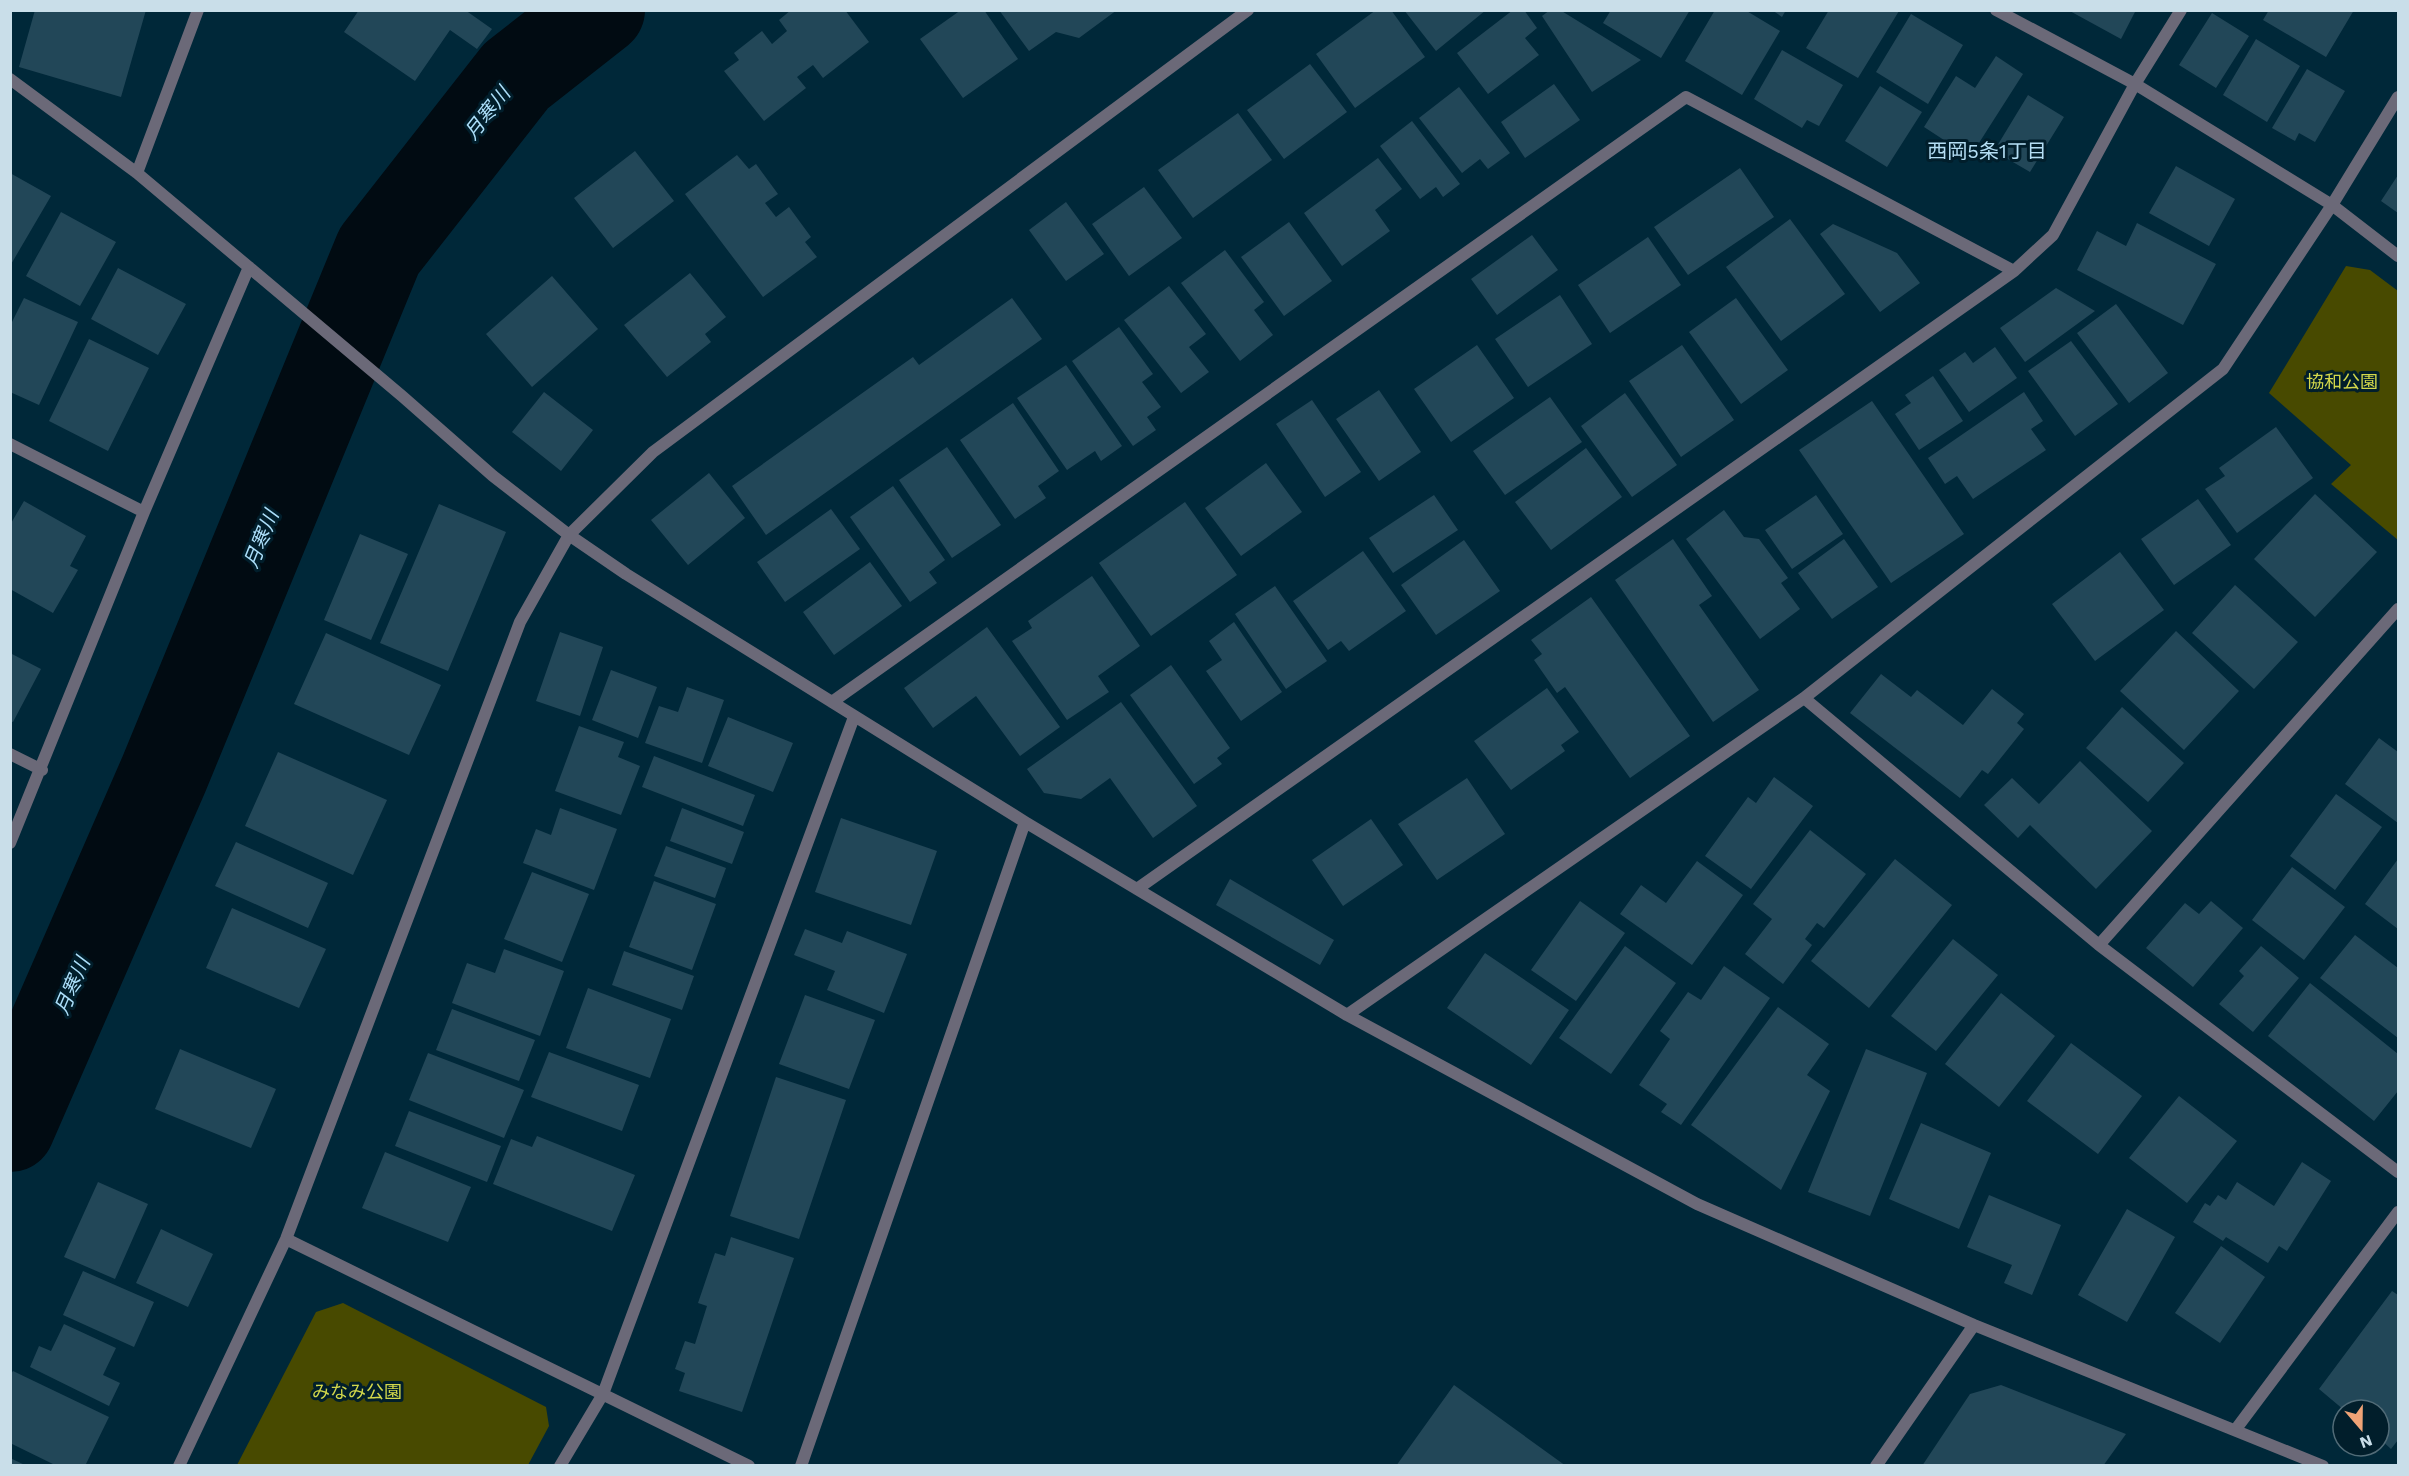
<svg xmlns="http://www.w3.org/2000/svg" width="2409" height="1476" viewBox="0 0 2409 1476" font-family="'Work Sans','Noto Sans JP',sans-serif">
  <style>
    .green { fill: #484a00 }
    .lines { fill: none; stroke-linecap: round; stroke-linejoin: round }
    .river { stroke: #010b12; stroke-width: 90 }
    .building { fill: #224758 }
    .minor { stroke: #6b6978; stroke-width: 12 }
    .labels { text-anchor: middle; stroke-width: 6; stroke-linejoin: round; paint-order: stroke }
    .park-label { font-size: 18px; fill: #d3d84b; stroke: #011e2b }
    .water-label { font-size: 20px; font-style: italic; fill: #acdffa; stroke: #011e2b }
    .neighbourhood-label { font-size: 20px; fill: #b4def4; stroke: #011e2b }
  </style>
  <rect width="100%" height="100%" fill="#002839"/>
  <!-- green -->
  <path class="green" d="M 2346,266 L 2370,270 L 2398,291 L 2398,540 L 2331,484 L 2351,465 L 2269,393 Z
    M 343,1303 L 546,1407 L 549,1426 L 528,1465 L 237,1465 L 316,1312 Z"/>
  <g class="lines">
    <!-- river -->
    <path class="river" d="M 10,1127 L 164,774 L 379,251 L 516,76 L 600,10"/>
  </g>
  <!-- building -->
  <path class="building" d="M 35,10 L 146,10 L 121,97 L 19,67 Z
    M 359,10 L 465,10 L 492,29 L 477,49 L 450,30 L 415,81 L 344,32 Z
    M 791,10 L 845,10 L 869,42 L 823,78 L 813,65 L 797,77 L 806,88 L 764,121 L 724,71 L 739,60 L 734,53 L 762,31 L 772,44 L 787,31 L 779,20 Z
    M 961,10 L 984,10 L 1018,59 L 963,98 L 920,39 Z
    M 999,10 L 1117,10 L 1079,38 L 1056,32 L 1029,51 Z
    M 1376,10 L 1391,10 L 1425,57 L 1355,108 L 1316,54 Z
    M 1404,10 L 1486,10 L 1436,51 Z
    M 1513,10 L 1524,10 L 1537,28 L 1525,38 L 1539,55 L 1488,94 L 1457,53 Z
    M 1550,10 L 1560,10 L 1641,60 L 1592,92 L 1542,16 Z
    M 1611,10 L 1690,10 L 1661,58 L 1603,23 Z
    M 1715,10 L 1745,10 L 1780,31 L 1742,95 L 1685,61 Z
    M 1772,10 L 1786,10 L 1782,17 Z
    M 1829,10 L 1899,11 L 1858,78 L 1806,48 Z
    M 2068,10 L 2136,10 L 2121,39 Z
    M 2269,10 L 2354,10 L 2326,57 L 2263,20 Z
    M 2212,13 L 2249,36 L 2216,88 L 2179,65 Z
    M 1911,14 L 1963,45 L 1928,104 L 1876,72 Z
    M 2256,39 L 2300,66 L 2267,122 L 2223,95 Z
    M 1782,50 L 1843,85 L 1819,126 L 1807,120 L 1802,128 L 1754,99 Z
    M 1996,56 L 2023,74 L 1970,157 L 1924,127 L 1956,76 L 1975,88 Z
    M 1310,64 L 1347,112 L 1284,159 L 1247,110 Z
    M 2307,69 L 2345,91 L 2315,142 L 2299,133 L 2295,141 L 2272,128 Z
    M 1554,84 L 1580,120 L 1525,158 L 1501,122 Z
    M 1880,86 L 1922,112 L 1887,167 L 1845,141 Z
    M 1459,87 L 1510,153 L 1488,169 L 1480,159 L 1462,173 L 1419,118 Z
    M 2028,95 L 2064,117 L 2030,172 L 1994,151 Z
    M 1238,113 L 1272,160 L 1193,218 L 1158,170 Z
    M 1412,121 L 1460,184 L 1443,197 L 1436,187 L 1420,199 L 1380,146 Z
    M 635,151 L 674,201 L 613,248 L 574,198 Z
    M 737,155 L 749,169 L 756,164 L 778,194 L 765,203 L 776,217 L 789,207 L 811,237 L 805,242 L 817,257 L 763,297 L 685,194 Z
    M 1378,158 L 1402,189 L 1375,210 L 1390,231 L 1342,266 L 1304,213 Z
    M 2176,166 L 2235,199 L 2209,246 L 2149,213 Z
    M 1740,168 L 1774,217 L 1688,275 L 1654,227 Z
    M 10,173 L 51,196 L 10,266 Z
    M 2398,175 L 2398,213 L 2381,201 Z
    M 1144,187 L 1182,238 L 1129,276 L 1092,224 Z
    M 1066,202 L 1104,254 L 1066,281 L 1029,230 Z
    M 61,212 L 116,242 L 80,306 L 26,276 Z
    M 1790,219 L 1845,294 L 1781,341 L 1726,267 Z
    M 1289,222 L 1332,281 L 1284,316 L 1241,257 Z
    M 2137,223 L 2216,264 L 2183,325 L 2077,270 L 2097,231 L 2126,246 Z
    M 1833,224 L 1897,253 L 1920,283 L 1880,312 L 1820,234 Z
    M 1532,235 L 1558,270 L 1497,315 L 1471,279 Z
    M 1648,237 L 1681,285 L 1610,333 L 1578,285 Z
    M 1225,250 L 1264,302 L 1254,310 L 1273,335 L 1240,361 L 1181,283 Z
    M 118,268 L 186,304 L 158,355 L 91,319 Z
    M 690,273 L 726,317 L 705,334 L 711,342 L 667,377 L 624,325 Z
    M 552,276 L 598,329 L 532,387 L 486,334 Z
    M 1169,286 L 1206,334 L 1189,347 L 1209,372 L 1181,393 L 1124,320 Z
    M 2056,288 L 2095,311 L 2025,362 L 2000,328 Z
    M 1560,295 L 1592,344 L 1528,387 L 1495,339 Z
    M 24,298 L 78,322 L 39,405 L 10,392 L 10,326 Z
    M 1012,298 L 1042,339 L 766,535 L 732,486 L 913,357 L 919,365 Z
    M 1736,298 L 1788,370 L 1741,404 L 1689,332 Z
    M 2116,304 L 2168,373 L 2129,403 L 2077,333 Z
    M 1119,327 L 1153,374 L 1142,382 L 1161,407 L 1147,417 L 1156,430 L 1133,446 L 1072,361 Z
    M 89,339 L 149,368 L 108,451 L 49,421 Z
    M 2071,341 L 2118,404 L 2075,436 L 2028,371 Z
    M 1477,345 L 1514,398 L 1451,442 L 1414,389 Z
    M 1682,345 L 1734,420 L 1681,457 L 1629,381 Z
    M 1995,347 L 2017,378 L 1969,412 L 1939,370 L 1965,352 L 1973,363 Z
    M 1066,365 L 1122,446 L 1101,461 L 1095,451 L 1067,470 L 1017,398 Z
    M 1933,376 L 1963,421 L 1919,450 L 1895,414 L 1911,403 L 1905,395 Z
    M 1379,390 L 1421,452 L 1379,481 L 1336,419 Z
    M 544,392 L 593,430 L 561,471 L 512,432 Z
    M 2024,392 L 2043,421 L 2031,429 L 2046,450 L 1973,499 L 1957,476 L 1945,484 L 1928,458 Z
    M 1625,393 L 1677,465 L 1632,497 L 1581,426 Z
    M 1550,397 L 1582,442 L 1505,495 L 1473,451 Z
    M 1312,400 L 1361,472 L 1325,497 L 1276,424 Z
    M 1872,401 L 1964,534 L 1891,583 L 1799,450 Z
    M 1013,403 L 1059,471 L 1038,486 L 1046,498 L 1015,519 L 960,440 Z
    M 2276,427 L 2313,478 L 2237,533 L 2205,489 L 2225,476 L 2219,468 Z
    M 947,447 L 1001,525 L 952,558 L 899,480 Z
    M 1586,448 L 1622,497 L 1551,550 L 1515,502 Z
    M 1266,463 L 1302,512 L 1241,556 L 1205,508 Z
    M 709,473 L 745,518 L 688,565 L 651,520 Z
    M 893,486 L 945,560 L 929,572 L 937,583 L 910,602 L 850,517 Z
    M 2315,494 L 2377,552 L 2315,617 L 2254,559 Z
    M 1434,495 L 1458,530 L 1393,573 L 1369,538 Z
    M 1816,495 L 1843,534 L 1792,569 L 1765,530 Z
    M 2198,499 L 2231,545 L 2174,585 L 2141,539 Z
    M 24,501 L 86,536 L 70,566 L 78,570 L 53,613 L 10,589 L 10,525 Z
    M 1185,502 L 1237,575 L 1151,636 L 1099,563 Z
    M 439,504 L 506,532 L 448,671 L 380,643 Z
    M 831,509 L 860,549 L 785,602 L 757,562 Z
    M 1724,510 L 1744,537 L 1759,539 L 1788,578 L 1781,583 L 1800,609 L 1760,639 L 1686,539 Z
    M 360,534 L 408,554 L 371,640 L 324,620 Z
    M 1673,539 L 1712,596 L 1699,605 L 1759,690 L 1713,722 L 1615,580 Z
    M 1844,539 L 1878,587 L 1832,619 L 1798,573 Z
    M 1464,540 L 1500,591 L 1436,635 L 1401,585 Z
    M 1363,551 L 1406,611 L 1349,651 L 1341,641 L 1328,650 L 1293,601 Z
    M 2120,552 L 2164,610 L 2095,661 L 2052,604 Z
    M 870,562 L 902,606 L 834,655 L 803,612 Z
    M 1092,576 L 1140,646 L 1098,676 L 1109,692 L 1067,720 L 1012,641 L 1032,628 L 1028,621 Z
    M 2235,585 L 2298,642 L 2254,689 L 2192,633 Z
    M 1275,586 L 1327,661 L 1286,689 L 1235,614 Z
    M 1591,597 L 1690,736 L 1630,778 L 1565,687 L 1557,693 L 1534,660 L 1542,654 L 1531,640 Z
    M 1234,622 L 1282,692 L 1241,721 L 1206,671 L 1222,660 L 1209,641 Z
    M 987,627 L 1060,727 L 1020,756 L 976,696 L 933,728 L 904,688 Z
    M 2176,631 L 2239,691 L 2184,750 L 2120,691 Z
    M 560,632 L 603,647 L 580,716 L 536,701 Z
    M 326,633 L 441,685 L 409,755 L 294,704 Z
    M 10,653 L 41,669 L 13,722 L 10,721 Z
    M 1171,665 L 1230,748 L 1217,758 L 1222,764 L 1194,784 L 1130,695 Z
    M 611,670 L 657,687 L 638,738 L 592,720 Z
    M 1881,674 L 1911,697 L 1917,690 L 1963,725 L 1992,689 L 2024,714 L 2017,723 L 2024,729 L 1988,774 L 1982,770 L 1960,798 L 1850,713 Z
    M 687,687 L 724,700 L 702,763 L 645,743 L 659,706 L 678,712 Z
    M 1547,688 L 1579,732 L 1561,745 L 1565,751 L 1511,790 L 1474,741 Z
    M 1121,702 L 1197,806 L 1153,838 L 1110,778 L 1081,799 L 1044,793 L 1027,769 Z
    M 2122,707 L 2184,763 L 2148,802 L 2086,748 Z
    M 728,717 L 793,743 L 773,792 L 708,766 Z
    M 579,726 L 624,742 L 618,757 L 640,766 L 621,815 L 555,791 Z
    M 2379,738 L 2398,752 L 2398,823 L 2345,784 Z
    M 278,752 L 387,800 L 353,875 L 245,826 Z
    M 654,756 L 755,795 L 743,826 L 642,787 Z
    M 2080,761 L 2152,831 L 2096,889 L 2030,825 L 2018,838 L 1984,805 L 2012,778 L 2039,804 Z
    M 1774,777 L 1813,806 L 1751,889 L 1705,856 L 1748,797 L 1756,803 Z
    M 1467,778 L 1505,834 L 1437,880 L 1398,824 Z
    M 2336,794 L 2382,827 L 2335,890 L 2290,856 Z
    M 560,808 L 617,829 L 594,890 L 523,863 L 536,829 L 551,835 Z
    M 682,808 L 744,832 L 732,864 L 670,841 Z
    M 841,818 L 937,851 L 911,925 L 815,892 Z
    M 1371,819 L 1403,865 L 1343,906 L 1312,860 Z
    M 1810,830 L 1866,874 L 1824,928 L 1817,923 L 1805,939 L 1812,945 L 1783,984 L 1745,954 L 1772,919 L 1753,904 Z
    M 236,842 L 328,883 L 308,928 L 215,886 Z
    M 666,846 L 726,868 L 715,898 L 654,876 Z
    M 1895,859 L 1952,905 L 1869,1008 L 1811,961 Z
    M 2398,859 L 2398,929 L 2365,904 Z
    M 1697,861 L 1743,895 L 1692,965 L 1620,914 L 1641,885 L 1666,903 Z
    M 2292,867 L 2345,907 L 2304,960 L 2252,920 Z
    M 532,872 L 589,894 L 562,962 L 504,939 Z
    M 1230,879 L 1334,940 L 1320,965 L 1216,905 Z
    M 654,881 L 716,904 L 692,970 L 629,947 Z
    M 1580,901 L 1625,933 L 1576,1001 L 1531,970 Z
    M 2211,901 L 2243,928 L 2193,987 L 2146,948 L 2185,903 L 2199,914 Z
    M 232,908 L 326,949 L 299,1008 L 206,968 Z
    M 805,929 L 842,943 L 847,931 L 907,954 L 884,1013 L 827,990 L 835,971 L 794,955 Z
    M 2355,935 L 2398,968 L 2398,1038 L 2320,978 Z
    M 1953,939 L 1998,975 L 1936,1051 L 1891,1016 Z
    M 1625,946 L 1676,983 L 1611,1074 L 1559,1038 Z
    M 2261,946 L 2299,978 L 2253,1032 L 2219,1004 L 2244,976 L 2239,971 Z
    M 504,949 L 564,971 L 540,1036 L 452,1003 L 467,963 L 495,973 Z
    M 624,951 L 694,976 L 682,1010 L 612,985 Z
    M 1485,953 L 1569,1010 L 1531,1065 L 1447,1008 Z
    M 1724,966 L 1770,998 L 1681,1125 L 1661,1112 L 1667,1104 L 1639,1085 L 1670,1039 L 1660,1031 L 1688,992 L 1701,1000 Z
    M 2310,983 L 2398,1054 L 2398,1091 L 2374,1121 L 2268,1036 Z
    M 588,988 L 671,1019 L 650,1078 L 566,1048 Z
    M 2001,993 L 2055,1036 L 1999,1107 L 1945,1064 Z
    M 805,995 L 875,1020 L 849,1089 L 779,1064 Z
    M 1778,1007 L 1829,1044 L 1807,1075 L 1830,1091 L 1781,1190 L 1691,1125 Z
    M 452,1009 L 535,1040 L 519,1081 L 436,1050 Z
    M 2071,1043 L 2142,1096 L 2098,1154 L 2027,1101 Z
    M 180,1049 L 276,1089 L 251,1148 L 155,1109 Z
    M 1866,1049 L 1927,1073 L 1870,1216 L 1808,1192 Z
    M 549,1052 L 639,1085 L 622,1131 L 531,1097 Z
    M 428,1053 L 524,1090 L 504,1138 L 409,1100 Z
    M 776,1077 L 846,1100 L 799,1239 L 730,1216 Z
    M 2179,1096 L 2237,1141 L 2187,1203 L 2129,1158 Z
    M 409,1111 L 501,1146 L 487,1182 L 395,1146 Z
    M 1921,1123 L 1991,1153 L 1959,1229 L 1889,1199 Z
    M 537,1136 L 635,1175 L 612,1231 L 493,1184 L 511,1139 L 532,1147 Z
    M 385,1152 L 471,1187 L 448,1242 L 362,1208 Z
    M 2302,1162 L 2331,1181 L 2287,1251 L 2279,1246 L 2268,1263 L 2226,1237 L 2223,1241 L 2193,1222 L 2205,1203 L 2210,1206 L 2218,1195 L 2226,1200 L 2237,1182 L 2274,1206 Z
    M 98,1182 L 148,1204 L 115,1279 L 64,1257 Z
    M 1989,1195 L 2061,1225 L 2032,1295 L 2004,1283 L 2012,1265 L 1967,1247 Z
    M 2127,1209 L 2175,1237 L 2127,1322 L 2078,1295 Z
    M 161,1229 L 213,1254 L 188,1307 L 136,1283 Z
    M 731,1237 L 794,1258 L 742,1412 L 679,1391 L 685,1373 L 675,1369 L 685,1341 L 695,1344 L 707,1306 L 698,1303 L 715,1253 L 725,1256 Z
    M 2221,1246 L 2265,1277 L 2220,1343 L 2175,1313 Z
    M 83,1271 L 154,1302 L 134,1347 L 63,1315 Z
    M 2392,1291 L 2398,1295 L 2398,1440 L 2391,1449 L 2379,1438 L 2379,1410 L 2344,1410 L 2319,1389 Z
    M 64,1324 L 116,1348 L 103,1375 L 120,1383 L 109,1406 L 30,1367 L 39,1346 L 51,1351 Z
    M 13,1371 L 109,1417 L 85,1466 L 57,1466 L 10,1443 L 10,1375 Z
    M 1454,1385 L 1566,1466 L 1396,1466 Z
    M 2001,1385 L 2126,1434 L 2103,1466 L 1922,1466 L 1970,1394 Z
    M 10,1458 L 27,1466 L 10,1466 Z"/>
  <g class="lines">
    <!-- minor -->
    <path class="minor" d="M 1996,10 L 2135,84 L 2332,205 L 2398,256
      M 10,79 L 137,173 L 402,396 L 493,476 L 569,535 L 626,574 L 1025,822 L 1347,1015 L 1697,1204 L 1974,1325 L 2323,1466
      M 137,173 L 198,10
      M 10,444 L 144,512
      M 1804,698 L 2099,945 L 2398,1172
      M 832,702 L 1686,97 L 2014,271
      M 10,754 L 42,770
      M 10,843 L 144,512 L 249,267
      M 1137,889 L 2014,271 L 2053,235 L 2135,84 L 2181,10
      M 2099,945 L 2398,609
      M 1347,1015 L 1804,698 L 2223,369 L 2332,205 L 2398,97
      M 286,1239 L 749,1466
      M 2236,1429 L 2398,1212
      M 179,1466 L 286,1239 L 520,622 L 569,535 L 653,452 L 1248,10
      M 560,1466 L 603,1394 L 854,717
      M 801,1466 L 1025,822
      M 1876,1466 L 1974,1325"/>
  </g>
  <g class="labels">
    <!-- park labels -->
    <g class="park-label">
      <text x="2342" y="388">協和公園</text>
      <text x="357" y="1398">みなみ公園</text>
    </g>
    <!-- water labels -->
    <g class="water-label">
      <text transform="translate(487 113) rotate(-52)" y="7">月寒川</text>
      <text transform="translate(261 539) rotate(-68)" y="7">月寒川</text>
      <text transform="translate(72 986) rotate(-67)" y="7">月寒川</text>
    </g>
    <!-- neighbourhood labels -->
    <g class="neighbourhood-label">
      <text x="1987" y="158">西岡5条1丁目</text>
    </g>
  </g>
  <!-- border -->
  <rect width="2409" height="1476" fill="none" stroke="#c9dee9" stroke-width="24"/>
  <!-- north arrow -->
  <g transform="translate(2361 1428) rotate(160)"><circle r="28" fill="#011e2b" stroke="#516b77" stroke-width="1.5"/>
  <path d="M0-4.5L10 22L0 15L-10 22Z" fill="#efa376"/>
  <text y="-9" font-size="16" font-weight="bold" text-anchor="middle" fill="#c9dee9">N</text>
  </g>
</svg>
